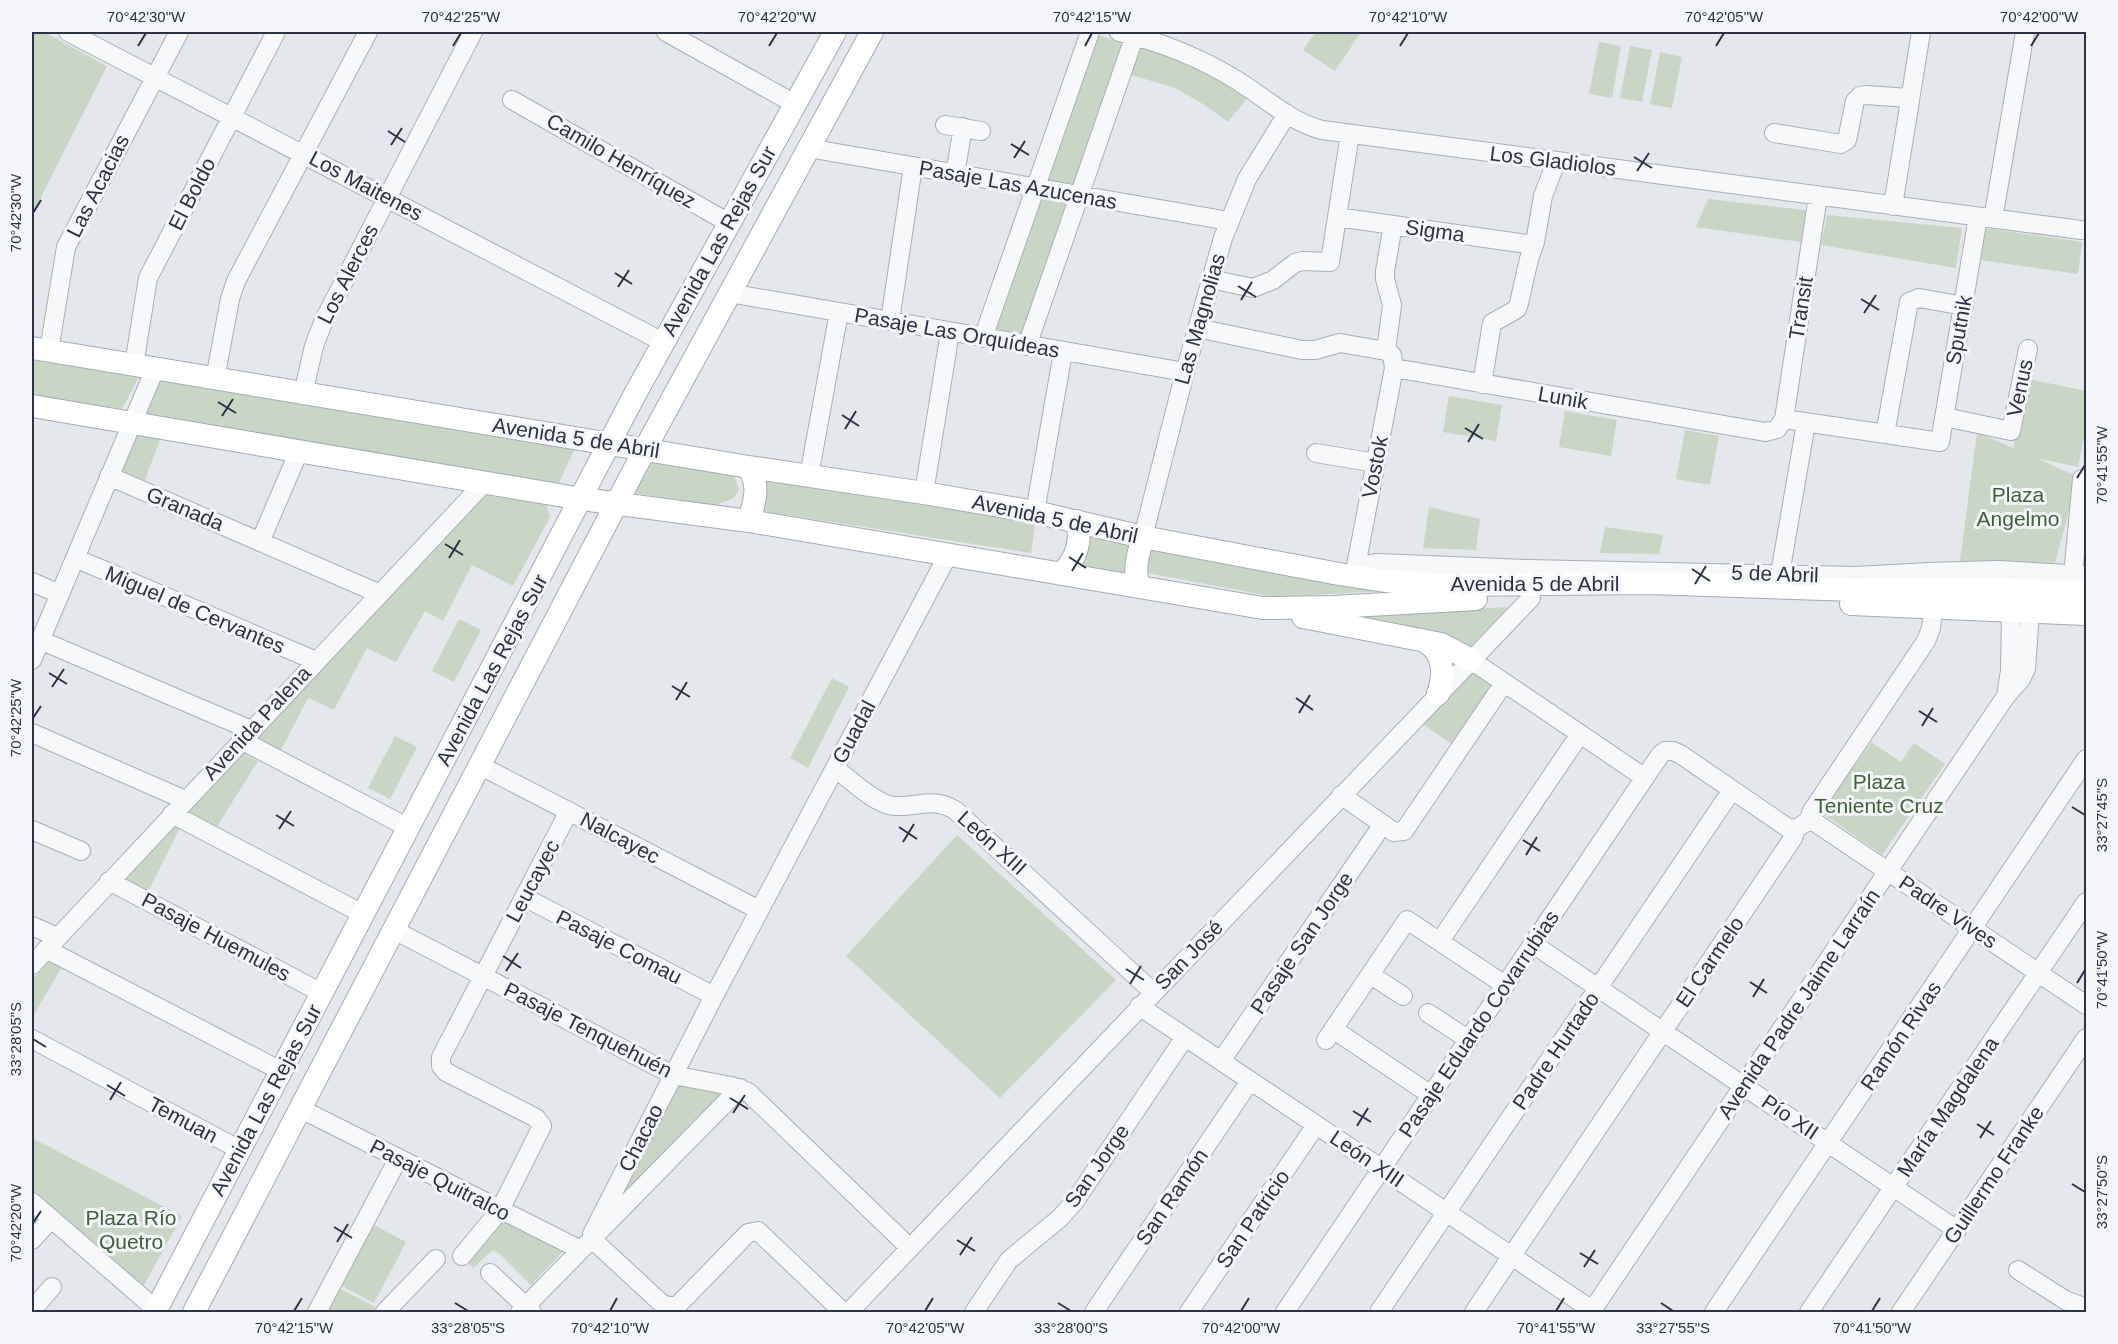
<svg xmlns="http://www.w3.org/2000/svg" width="2118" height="1344" viewBox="0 0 2118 1344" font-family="Arial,sans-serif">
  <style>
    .green { fill: #c9d6c5 }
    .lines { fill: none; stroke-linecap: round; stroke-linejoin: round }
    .minor-casing { stroke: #a9aeb7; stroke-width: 20 }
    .major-casing { stroke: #a3abb8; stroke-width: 24 }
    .minor { stroke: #f7f8fa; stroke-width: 18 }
    .major { stroke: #fff; stroke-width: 22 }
    .ticks { fill: none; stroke: #2b3445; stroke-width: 2 }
    .labels { text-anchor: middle; stroke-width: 6; stroke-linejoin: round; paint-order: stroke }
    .street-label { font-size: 21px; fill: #2b3445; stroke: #f4f6f9 }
    .park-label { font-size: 21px; fill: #3f6138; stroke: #f4f6f9 }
    .neatline { fill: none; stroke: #2b3445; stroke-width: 2 }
    .ticks-label { font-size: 15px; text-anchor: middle; fill: #2b3445 }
  </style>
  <rect width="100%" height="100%" fill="#e4e7ec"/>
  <!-- green -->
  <path class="green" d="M 32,32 L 44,32 L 107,66 L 32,215 Z
    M 1316,32 L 1361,32 L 1335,71 L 1303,50 Z
    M 1095,35 L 1125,42 L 1026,337 L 995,333 L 990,327 Z
    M 1599,42 L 1621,46 L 1612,98 L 1589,94 Z
    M 1630,46 L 1652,50 L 1642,102 L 1620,98 Z
    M 1137,47 C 1179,59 1212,72 1249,96 L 1228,122 L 1203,104 L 1175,88 L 1128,74 Z
    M 1660,52 L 1682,57 L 1672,108 L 1650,104 Z
    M 1708,199 L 1814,211 L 1808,243 L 1696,227 Z
    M 1827,215 L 1962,228 L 1956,268 L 1821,245 Z
    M 1984,228 L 2082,242 L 2078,274 L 1980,260 Z
    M 32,360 L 139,377 L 122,409 L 32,397 Z
    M 160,377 L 576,446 L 558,485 L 142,416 Z
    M 2028,379 L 2086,391 L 2086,428 L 2078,467 L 2036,458 L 2078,477 L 2055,563 L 1960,561 L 1977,432 L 2013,448 Z
    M 1449,396 L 1502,405 L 1496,441 L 1443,432 Z
    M 1565,411 L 1617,420 L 1611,456 L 1559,447 Z
    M 1685,430 L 1719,436 L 1710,485 L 1676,479 Z
    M 135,433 L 161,437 L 142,488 L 118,476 Z
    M 654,459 L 733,473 L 739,489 L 734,498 L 716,505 L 634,493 Z
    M 761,475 L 1036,519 L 1031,553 L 755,510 Z
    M 481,494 L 546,505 L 550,517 L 513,586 L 472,565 L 443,621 L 425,611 L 396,662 L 367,648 L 334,710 L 308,698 L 280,752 L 252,738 Z
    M 1429,507 L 1480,519 L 1476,550 L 1423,548 Z
    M 1605,527 L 1663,535 L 1659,554 L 1600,553 Z
    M 1087,533 L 1133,542 L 1127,573 L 1124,576 L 1079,568 Z
    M 1147,546 L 1386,591 L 1275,597 L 1142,572 Z
    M 1508,607 L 1469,648 L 1346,615 Z
    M 459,619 L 481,630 L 454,682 L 432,671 Z
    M 1469,668 L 1496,686 L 1455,746 L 1419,722 Z
    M 832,678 L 849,687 L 808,768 L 790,758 Z
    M 395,736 L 417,747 L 390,799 L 368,788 Z
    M 1871,742 L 1901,762 L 1914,743 L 1945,764 L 1882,855 L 1822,813 Z
    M 242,753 L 258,761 L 216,828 L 186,813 Z
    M 171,823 L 180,828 L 148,892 L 123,878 Z
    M 957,835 L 1116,980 L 1000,1098 L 846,956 Z
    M 49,958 L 63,965 L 32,1018 L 32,980 Z
    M 679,1077 L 734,1090 L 598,1229 Z
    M 32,1138 L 182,1216 L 143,1287 L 32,1192 Z
    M 495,1212 L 568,1246 L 531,1285 L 501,1255 L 493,1250 L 473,1268 L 462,1257 Z
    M 372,1224 L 406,1242 L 374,1303 L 340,1285 Z
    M 329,1283 L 377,1308 L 373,1312 L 314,1312 Z"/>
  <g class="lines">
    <defs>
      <path id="minor" d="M 68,32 L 663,342
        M 666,32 L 795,104
        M 1119,32 C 1161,42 1201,58 1238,81 C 1265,98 1291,122 1322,130 L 2081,230
        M 512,100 L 729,223
        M 945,125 L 981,131
        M 1774,133 L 1841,144 L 1847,140 L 1855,101 L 1860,96 L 1866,95 L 1909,98
        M 808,148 L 1229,221
        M 955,174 L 963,127
        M 1893,206 L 1921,32
        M 1337,217 L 1534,245
        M 1993,219 L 2025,32
        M 1210,279 L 1253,288 L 1273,280 L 1295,263 L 1302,261 L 1330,262 L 1350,134
        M 729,293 L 1185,372
        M 890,321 L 913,166
        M 1197,328 L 1302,350 L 1315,350 L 1340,343 L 1386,351 L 1392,355 L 1394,368 L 1356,566 L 1378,563 L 1528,569 L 1856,576 L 1929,572 L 1999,570 L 2086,575
        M 983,338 L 1090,32
        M 1027,346 L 1135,35
        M 49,351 L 66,247 L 179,32
        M 1386,351 L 1392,305 L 1385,279 L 1385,271 L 1393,225
        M 134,365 L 148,278 L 276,32
        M 1394,368 L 1765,432 L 1777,429 L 1784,419
        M 215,379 L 230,299 L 236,281 L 368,32
        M 1482,384 L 1492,323 L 1517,309 L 1519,303 L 1529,259 L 1535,242 L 1543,196 L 1556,162
        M 303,394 L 314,346 L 324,320 L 473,32
        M 1945,417 L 2011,431 L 2028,349
        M 1784,419 L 1940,442 L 1978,217
        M 1784,419 L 1818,196
        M 1885,434 L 1909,302 L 1919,298 L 1964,306
        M 1316,453 L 1376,463
        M 109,476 L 380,594
        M 809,476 L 839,312
        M 924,493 L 950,332
        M 1035,512 L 1063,352
        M 1143,537 L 1185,372 L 1223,238 L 1247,179 L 1287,114
        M 260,542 L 299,451
        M 75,558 L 316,661
        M 1780,574 L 1806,423
        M 2073,575 L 2082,479 L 2086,479
        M 32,582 L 59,594
        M 40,640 L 251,730
        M 32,660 L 155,369
        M 1471,660 L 1645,778
        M 2006,696 L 2010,671 L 2011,612
        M 32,733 L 185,800
        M 241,740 L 409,828
        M 481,766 L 759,910
        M 835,768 C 849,779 878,806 895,806 C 919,807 933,797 955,810 L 1153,992
        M 1341,795 L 1394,832 L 1404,831 L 1504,683
        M 172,814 L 363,914
        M 1808,821 L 1816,823 L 2086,1005
        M 32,830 L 81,851
        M 109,881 L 322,993
        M 524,897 L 714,996
        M 32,926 L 57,937
        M 394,930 L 673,1075 L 731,1086 L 748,1092 L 910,1248
        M 1440,941 L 1580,734
        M 1533,944 L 1957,1230
        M 46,949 L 281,1071
        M 32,965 L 484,483
        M 1371,975 L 1403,996
        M 1139,1006 L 1595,1312
        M 1428,1013 L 1469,1040
        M 1333,1029 L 1431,1095
        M 32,1039 L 240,1150
        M 1326,1040 L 1407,920 L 1505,985
        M 1221,1061 L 1383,824
        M 299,1108 L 581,1250
        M 32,1202 L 159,1312
        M 32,1240 L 51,1219
        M 462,1256 L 500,1210 L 542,1126 L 536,1118 L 446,1072 L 441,1066 L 441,1057 L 569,811
        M 2018,1270 L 2065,1300 L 2086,1308
        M 490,1273 L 532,1312
        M 32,1310 L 52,1287
        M 317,1312 L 398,1159
        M 385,1312 L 436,1259
        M 520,1312 L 740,1088
        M 843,1312 L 758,1231 L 748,1233 L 679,1304 L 669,1307 L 660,1302 L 592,1239 L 592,1234 L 714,996 L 948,555
        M 849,1312 L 1531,598
        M 974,1312 L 1009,1260 L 1060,1218 L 1075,1201 L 1185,1037
        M 1094,1312 L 1250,1081
        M 1189,1312 L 1316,1125
        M 1285,1312 L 1660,755 L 1665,751 L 1673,751 L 1680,754 L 1788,828 L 1796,829
        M 1379,1312 L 1732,790
        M 1474,1312 L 1793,838 L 1796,829 L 1808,821 L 1812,811 L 1926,641 L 1931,628 L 1933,608
        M 1591,1312 L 2006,696 L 2021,679 L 2026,669 L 2030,612
        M 1714,1312 L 2086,759
        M 1809,1312 L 2086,902
        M 1901,1312 L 2086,1038"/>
      <path id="major" d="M 32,348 L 749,467 L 924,493 L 1035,512 L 1143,537 L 1339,574 L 1385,581 L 1446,585 L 1650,583 L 1855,590 L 1947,588 L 2086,592
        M 32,406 L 582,499 L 749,521 L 1263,608 L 1333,607 L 1476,599
        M 749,521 C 755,498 760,489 749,467
        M 1061,574 C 1076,560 1082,541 1077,521
        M 1139,587 C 1133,569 1138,555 1143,537
        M 1851,604 L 2086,614
        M 1303,617 L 1441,644 L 1471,660
        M 1422,640 C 1444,650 1445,673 1438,694
        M 155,1312 L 634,396 L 835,32
        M 194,1312 L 645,449 L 872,32"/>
    </defs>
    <!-- minor casing -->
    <use href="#minor" class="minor-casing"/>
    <!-- major casing -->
    <use href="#major" class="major-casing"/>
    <!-- minor -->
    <use href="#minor" class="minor"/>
    <!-- major -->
    <use href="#major" class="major"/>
  </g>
  <!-- ticks -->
  <path class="ticks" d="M 138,46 L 146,33M 453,46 L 461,33M 769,46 L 777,33M 1085,46 L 1092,33M 1400,46 L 1408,33M 1716,46 L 1724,33M 2031,46 L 2039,33M 388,131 L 405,142M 1011,144 L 1029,155M 391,145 L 402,128M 1634,157 L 1652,168M 1014,158 L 1025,141M 1637,171 L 1649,153M 33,213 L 41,200M 615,273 L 632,284M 1238,286 L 1256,297M 618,287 L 629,270M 1861,299 L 1879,310M 1241,300 L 1252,282M 1864,313 L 1876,295M 218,402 L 236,413M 842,415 L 859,426M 222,416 L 233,399M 1465,428 L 1483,439M 845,429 L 856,411M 1468,442 L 1479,424M 2077,478 L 2085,465M 445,544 L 463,555M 1069,557 L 1086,568M 449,558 L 460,540M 1692,569 L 1710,581M 1072,571 L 1083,553M 1695,584 L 1706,566M 49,673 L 67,684M 672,686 L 690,697M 52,687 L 64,669M 1296,698 L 1313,710M 676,700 L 687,682M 1919,711 L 1937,722M 1299,713 L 1310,695M 33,718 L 41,706M 1922,726 L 1933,708M 2072,807 L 2085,815M 276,815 L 294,826M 899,827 L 917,839M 279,829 L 291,811M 1523,840 L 1540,851M 903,842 L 914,824M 1526,855 L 1537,837M 503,956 L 521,968M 1126,969 L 1144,980M 506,971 L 518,953M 1750,982 L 1767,993M 2077,983 L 2085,970M 1130,984 L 1141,966M 1753,997 L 1764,979M 33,1039 L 46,1047M 107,1085 L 125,1096M 730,1098 L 748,1109M 110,1100 L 121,1082M 1353,1111 L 1371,1122M 733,1113 L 745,1095M 1977,1124 L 1994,1135M 1357,1126 L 1368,1108M 1980,1138 L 1991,1121M 2072,1184 L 2085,1192M 33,1223 L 41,1211M 334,1227 L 352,1238M 957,1240 L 975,1251M 337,1242 L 348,1224M 1580,1253 L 1598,1264M 960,1255 L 972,1237M 1584,1267 L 1595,1250M 455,1303 L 468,1311M 1058,1303 L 1071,1311M 1661,1303 L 1673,1311M 294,1311 L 302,1298M 610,1311 L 617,1298M 925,1311 L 933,1298M 1241,1311 L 1249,1298M 1556,1311 L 1564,1298M 1872,1311 L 1880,1298"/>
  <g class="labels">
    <!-- street labels -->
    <g class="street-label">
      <text transform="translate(621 161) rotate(30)" y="7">Camilo Henríquez</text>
      <text transform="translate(1553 161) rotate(7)" y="7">Los Gladiolos</text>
      <text transform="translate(1018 185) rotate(10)" y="7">Pasaje Las Azucenas</text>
      <text transform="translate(98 186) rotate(-63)" y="7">Las Acacias</text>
      <text transform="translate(366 186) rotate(28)" y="7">Los Maitenes</text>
      <text transform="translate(192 194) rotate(-63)" y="7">El Boldo</text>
      <text transform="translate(1435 231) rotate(8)" y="7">Sigma</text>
      <text transform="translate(719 241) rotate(-61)" y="7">Avenida Las Rejas Sur</text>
      <text transform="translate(348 274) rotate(-63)" y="7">Los Alerces</text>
      <text transform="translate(1801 308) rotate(-81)" y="7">Transit</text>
      <text transform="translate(1200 319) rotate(-74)" y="7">Las Magnolias</text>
      <text transform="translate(1959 330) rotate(-80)" y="7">Sputnik</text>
      <text transform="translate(957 333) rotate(10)" y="7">Pasaje Las Orquídeas</text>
      <text transform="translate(2020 388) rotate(-78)" y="7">Venus</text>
      <text transform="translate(1563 398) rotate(10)" y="7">Lunik</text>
      <text transform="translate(576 438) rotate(9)" y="7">Avenida 5 de Abril</text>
      <text transform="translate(1375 467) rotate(-79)" y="7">Vostok</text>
      <text transform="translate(185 509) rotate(23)" y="7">Granada</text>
      <text transform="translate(1055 519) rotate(12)" y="7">Avenida 5 de Abril</text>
      <text transform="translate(1775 574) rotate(2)" y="7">5 de Abril</text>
      <text x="1535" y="591">Avenida 5 de Abril</text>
      <text transform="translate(195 610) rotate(23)" y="7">Miguel de Cervantes</text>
      <text transform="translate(492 670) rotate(-62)" y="7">Avenida Las Rejas Sur</text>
      <text transform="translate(257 723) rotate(-47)" y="7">Avenida Palena</text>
      <text transform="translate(854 732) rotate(-62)" y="7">Guadal</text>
      <text transform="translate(620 838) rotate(28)" y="7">Nalcayec</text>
      <text transform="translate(992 843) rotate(42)" y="7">León XIII</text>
      <text transform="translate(533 881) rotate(-62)" y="7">Leucayec</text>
      <text transform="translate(1948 912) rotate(34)" y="7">Padre Vives</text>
      <text transform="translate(216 937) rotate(28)" y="7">Pasaje Huemules</text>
      <text transform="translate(1302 943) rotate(-56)" y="7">Pasaje San Jorge</text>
      <text transform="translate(619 947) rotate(27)" y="7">Pasaje Comau</text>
      <text transform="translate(1189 955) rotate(-46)" y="7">San José</text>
      <text transform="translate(1710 962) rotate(-56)" y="7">El Carmelo</text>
      <text transform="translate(1799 1004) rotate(-56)" y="7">Avenida Padre Jaime Larraín</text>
      <text transform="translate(1479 1024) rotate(-56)" y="7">Pasaje Eduardo Covarrubias</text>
      <text transform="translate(588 1030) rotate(27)" y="7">Pasaje Tenquehuén</text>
      <text transform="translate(1901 1036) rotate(-56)" y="7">Ramón Rivas</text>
      <text transform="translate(1556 1051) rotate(-56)" y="7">Padre Hurtado</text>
      <text transform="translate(266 1100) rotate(-62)" y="7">Avenida Las Rejas Sur</text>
      <text transform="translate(1948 1107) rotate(-56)" y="7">María Magdalena</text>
      <text transform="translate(1790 1117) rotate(34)" y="7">Pío XII</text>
      <text transform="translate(183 1120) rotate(28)" y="7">Temuan</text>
      <text transform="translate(641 1138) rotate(-63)" y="7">Chacao</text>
      <text transform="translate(1367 1159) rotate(34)" y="7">León XIII</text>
      <text transform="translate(1097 1166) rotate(-55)" y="7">San Jorge</text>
      <text transform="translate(1994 1175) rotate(-56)" y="7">Guillermo Franke</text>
      <text transform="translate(440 1180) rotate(27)" y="7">Pasaje Quitralco</text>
      <text transform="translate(1172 1197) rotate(-56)" y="7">San Ramón</text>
      <text transform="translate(1253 1219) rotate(-56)" y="7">San Patricio</text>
    </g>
    <!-- park labels -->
    <g class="park-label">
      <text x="2018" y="502">Plaza<tspan x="2018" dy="24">Angelmo</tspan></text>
      <text x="1879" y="789">Plaza<tspan x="1879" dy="24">Teniente Cruz</tspan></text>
      <text x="131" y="1225">Plaza Río<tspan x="131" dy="24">Quetro</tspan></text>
    </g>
  </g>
  <!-- border -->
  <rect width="2118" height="1344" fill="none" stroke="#f4f6f9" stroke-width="66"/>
  <rect x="33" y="33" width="2052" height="1278" class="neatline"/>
  <g class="ticks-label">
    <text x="146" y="22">70°42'30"W</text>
    <text x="461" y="22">70°42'25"W</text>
    <text x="777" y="22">70°42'20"W</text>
    <text x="1092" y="22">70°42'15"W</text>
    <text x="1408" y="22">70°42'10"W</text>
    <text x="1724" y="22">70°42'05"W</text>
    <text x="2039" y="22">70°42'00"W</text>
    <text transform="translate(16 213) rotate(-90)" y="5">70°42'30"W</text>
    <text transform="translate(2102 465) rotate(-90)" y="5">70°41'55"W</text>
    <text transform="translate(16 718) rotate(-90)" y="5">70°42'25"W</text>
    <text transform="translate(2102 815) rotate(-90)" y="5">33°27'45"S</text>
    <text transform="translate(2102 970) rotate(-90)" y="5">70°41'50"W</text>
    <text transform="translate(16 1039) rotate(-90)" y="5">33°28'05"S</text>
    <text transform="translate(2102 1192) rotate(-90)" y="5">33°27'50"S</text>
    <text transform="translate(16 1223) rotate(-90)" y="5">70°42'20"W</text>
    <text x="294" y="1333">70°42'15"W</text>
    <text x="468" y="1333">33°28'05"S</text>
    <text x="610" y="1333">70°42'10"W</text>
    <text x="925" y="1333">70°42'05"W</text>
    <text x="1071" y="1333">33°28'00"S</text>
    <text x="1241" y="1333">70°42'00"W</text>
    <text x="1556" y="1333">70°41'55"W</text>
    <text x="1673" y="1333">33°27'55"S</text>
    <text x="1872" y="1333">70°41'50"W</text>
  </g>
</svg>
